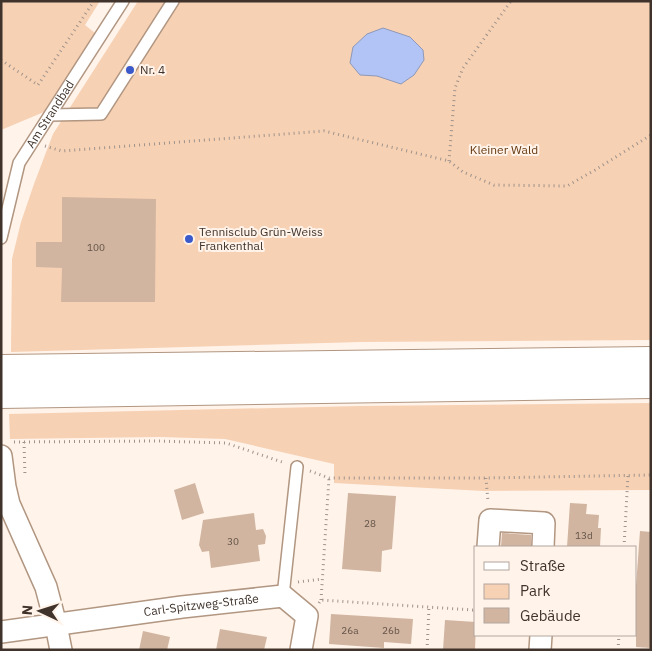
<svg xmlns="http://www.w3.org/2000/svg" width="652" height="651" viewBox="0 0 652 651" font-family="'IBM Plex Sans',sans-serif">
  <style>
    .green { fill: #f7d1b4 }
    .water { fill: #b1c4f5; stroke: #8f98b8 }
    .building { fill: #d1b5a0 }
    .lines { fill: none; stroke-linecap: round; stroke-linejoin: round }
    .lane-casing { stroke: #b19681; stroke-width: 14 }
    .street-casing { stroke: #b19681; stroke-width: 24 }
    .highway-casing { stroke: #b19681; stroke-width: 30 }
    .path { stroke: #9f938b; stroke-width: 3; stroke-dasharray: 1 4; stroke-linecap: butt }
    .lane { stroke: #fff; stroke-width: 11 }
    .street { stroke: #fff; stroke-width: 21 }
    .highway { stroke: #fff; stroke-width: 28 }
    .poi-dot { fill: #3a59ca; stroke: #fff3ea; stroke-width: 2 }
    .labels { text-anchor: middle; stroke-width: 4; stroke-linejoin: round; paint-order: stroke }
    .number-label { font-size: 10px; fill: #645448 }
    .poi-label { font-size: 12px; fill: #3f332b; stroke: #fff3ea; text-anchor: start }
    .street-label { font-size: 12px; fill: #3f332b; stroke: #fff3ea }
    .park-label { font-size: 12px; fill: #64380f; stroke: #fff3ea }
  </style>
  <rect width="100%" height="100%" fill="#fff3ea"/>
  <!-- green -->
  <path class="green" d="M 1,1 L 100,1 L 85,25 L 95,33 L 44,112 L 1,130 Z
    M 138,1 L 651,1 L 651,340 L 361,342 L 11,352 L 12,259 L 21,222 L 34,184 L 53,134 Z
    M 651,403 L 651,490 L 484,491 L 334,483 L 334,464 L 225,439 L 160,437 L 10,439 L 9,414 L 359,406 Z"/>
  <!-- water -->
  <path class="water" d="M 383,28 L 410,37 L 423,50 L 424,60 L 414,75 L 401,84 L 377,76 L 360,75 L 350,63 L 353,47 L 367,34 Z"/>
  <!-- building -->
  <path class="building" d="M 62,197 L 156,199 L 155,302 L 61,302 L 62,268 L 36,267 L 36,242 L 62,242 Z
    M 195,483 L 204,513 L 182,520 L 174,490 Z
    M 348,493 L 396,496 L 392,549 L 382,551 L 381,572 L 342,569 Z
    M 570,503 L 587,504 L 586,514 L 599,515 L 598,528 L 601,528 L 600,547 L 567,547 Z
    M 254,513 L 256,530 L 263,529 L 266,536 L 265,544 L 258,545 L 260,561 L 211,568 L 209,551 L 202,552 L 199,545 L 203,520 Z
    M 640,531 L 651,532 L 651,648 L 636,647 L 636,586 Z
    M 502,533 L 531,535 L 531,547 L 501,547 Z
    M 331,614 L 413,619 L 411,644 L 384,642 L 384,648 L 329,644 Z
    M 445,620 L 476,622 L 475,650 L 443,650 Z
    M 220,629 L 267,637 L 264,650 L 216,650 Z
    M 143,631 L 170,637 L 167,650 L 139,650 Z"/>
  <g class="lines">
    <defs>
      <g id="lane">
        <path d="M 50,115 L 101,114 L 173,1"/>
        <path id="s1" d="M 1,238 L 19,163 L 123,1"/>
        <path d="M 283,596 L 297,467"/>
      </g>
      <g id="street">
        <path d="M 1,456 L 5,487 L 9,504 L 46,587 L 56,625 L 61,650"/>
        <path d="M 488,547 L 490,520 L 544,523 L 543,547"/>
        <path id="s2" d="M 1,632 L 182,607 L 283,596 L 307,616 L 301,650"/>
        <path d="M 540,650 L 541,635"/>
      </g>
      <path id="highway" d="M 1,369 L 651,361
        M 1,394 L 651,384"/>
    </defs>
    <!-- lane casing -->
    <use href="#lane" class="lane-casing"/>
    <!-- street casing -->
    <use href="#street" class="street-casing"/>
    <!-- highway casing -->
    <use href="#highway" class="highway-casing"/>
    <!-- path -->
    <path class="path" d="M 1,60 L 38,85 L 94,1
      M 45,146 L 62,151 L 324,131 L 449,161 L 463,172 L 494,185 L 567,186 L 595,170 L 651,135
      M 449,161 L 455,88 L 463,68 L 511,1
      M 14,442 L 157,441 L 226,443 L 285,463
      M 24,442 L 25,477
      M 310,471 L 329,478 L 486,478 L 651,475
      M 486,478 L 488,502
      M 624,547 L 628,475
      M 298,582 L 322,579
      M 321,600 L 329,478
      M 319,603 L 321,600 L 473,610 L 476,609
      M 427,650 L 429,607
      M 618,650 L 619,635"/>
    <!-- lane -->
    <use href="#lane" class="lane"/>
    <!-- street -->
    <use href="#street" class="street"/>
    <!-- highway -->
    <use href="#highway" class="highway"/>
  </g>
  <!-- markers -->
  <g class="poi-dot">
    <circle cx="130" cy="70" r="5"/>
    <circle cx="189" cy="239" r="5"/>
  </g>
  <g class="labels">
    <!-- number labels -->
    <g class="number-label">
      <text x="96" y="251">100</text>
      <text x="370" y="527">28</text>
      <text x="584" y="539">13d</text>
      <text x="233" y="545">30</text>
      <text x="350" y="634">26a</text>
      <text x="391" y="634">26b</text>
    </g>
    <!-- poi labels -->
    <g class="poi-label">
      <text x="140" y="74">Nr. 4</text>
      <text x="199" y="236">Tennisclub Grün-Weiss<tspan x="199" dy="14">Frankenthal</tspan></text>
    </g>
    <!-- street labels -->
    <g class="street-label">
      <text dy="4" stroke="none"><textPath href="#s1" startOffset="135">Am Strandbad</textPath></text>
      <text dy="4" stroke="none"><textPath href="#s2" startOffset="202">Carl-Spitzweg-Straße</textPath></text>
    </g>
    <!-- park labels -->
    <g class="park-label">
      <text x="504" y="154">Kleiner Wald</text>
    </g>
  </g>
  <!-- border -->
  <rect width="652" height="651" fill="none" stroke="#3f332b" stroke-width="5"/>
  <!-- legend -->
  <rect x="474" y="546" width="162" height="90" fill="#fff3ea" stroke="#b2a69e"/>
  <rect x="484" y="562" width="25" height="8" fill="#ffffff" stroke="#b2a69e"/>
  <text x="520" y="571" font-size="15" fill="#3f332b">Straße</text>
  <rect x="484" y="584" width="25" height="15" fill="#f7d1b4" stroke="#b2a69e"/>
  <text x="520" y="596" font-size="15" fill="#3f332b">Park</text>
  <rect x="484" y="608" width="25" height="15" fill="#d1b5a0" stroke="#b2a69e"/>
  <text x="520" y="621" font-size="15" fill="#3f332b">Gebäude</text>
  <!-- north arrow -->
  <g transform="translate(40 611) rotate(274)" stroke="#fff3ea" stroke-width="4" paint-order="stroke">
  <path d="M0-4L9 19L0 12L-9 19Z" fill="#3f332b"/>
  <text y="-8" font-size="14" font-weight="bold" text-anchor="middle" fill="#3f332b">N</text>
  </g>
</svg>
